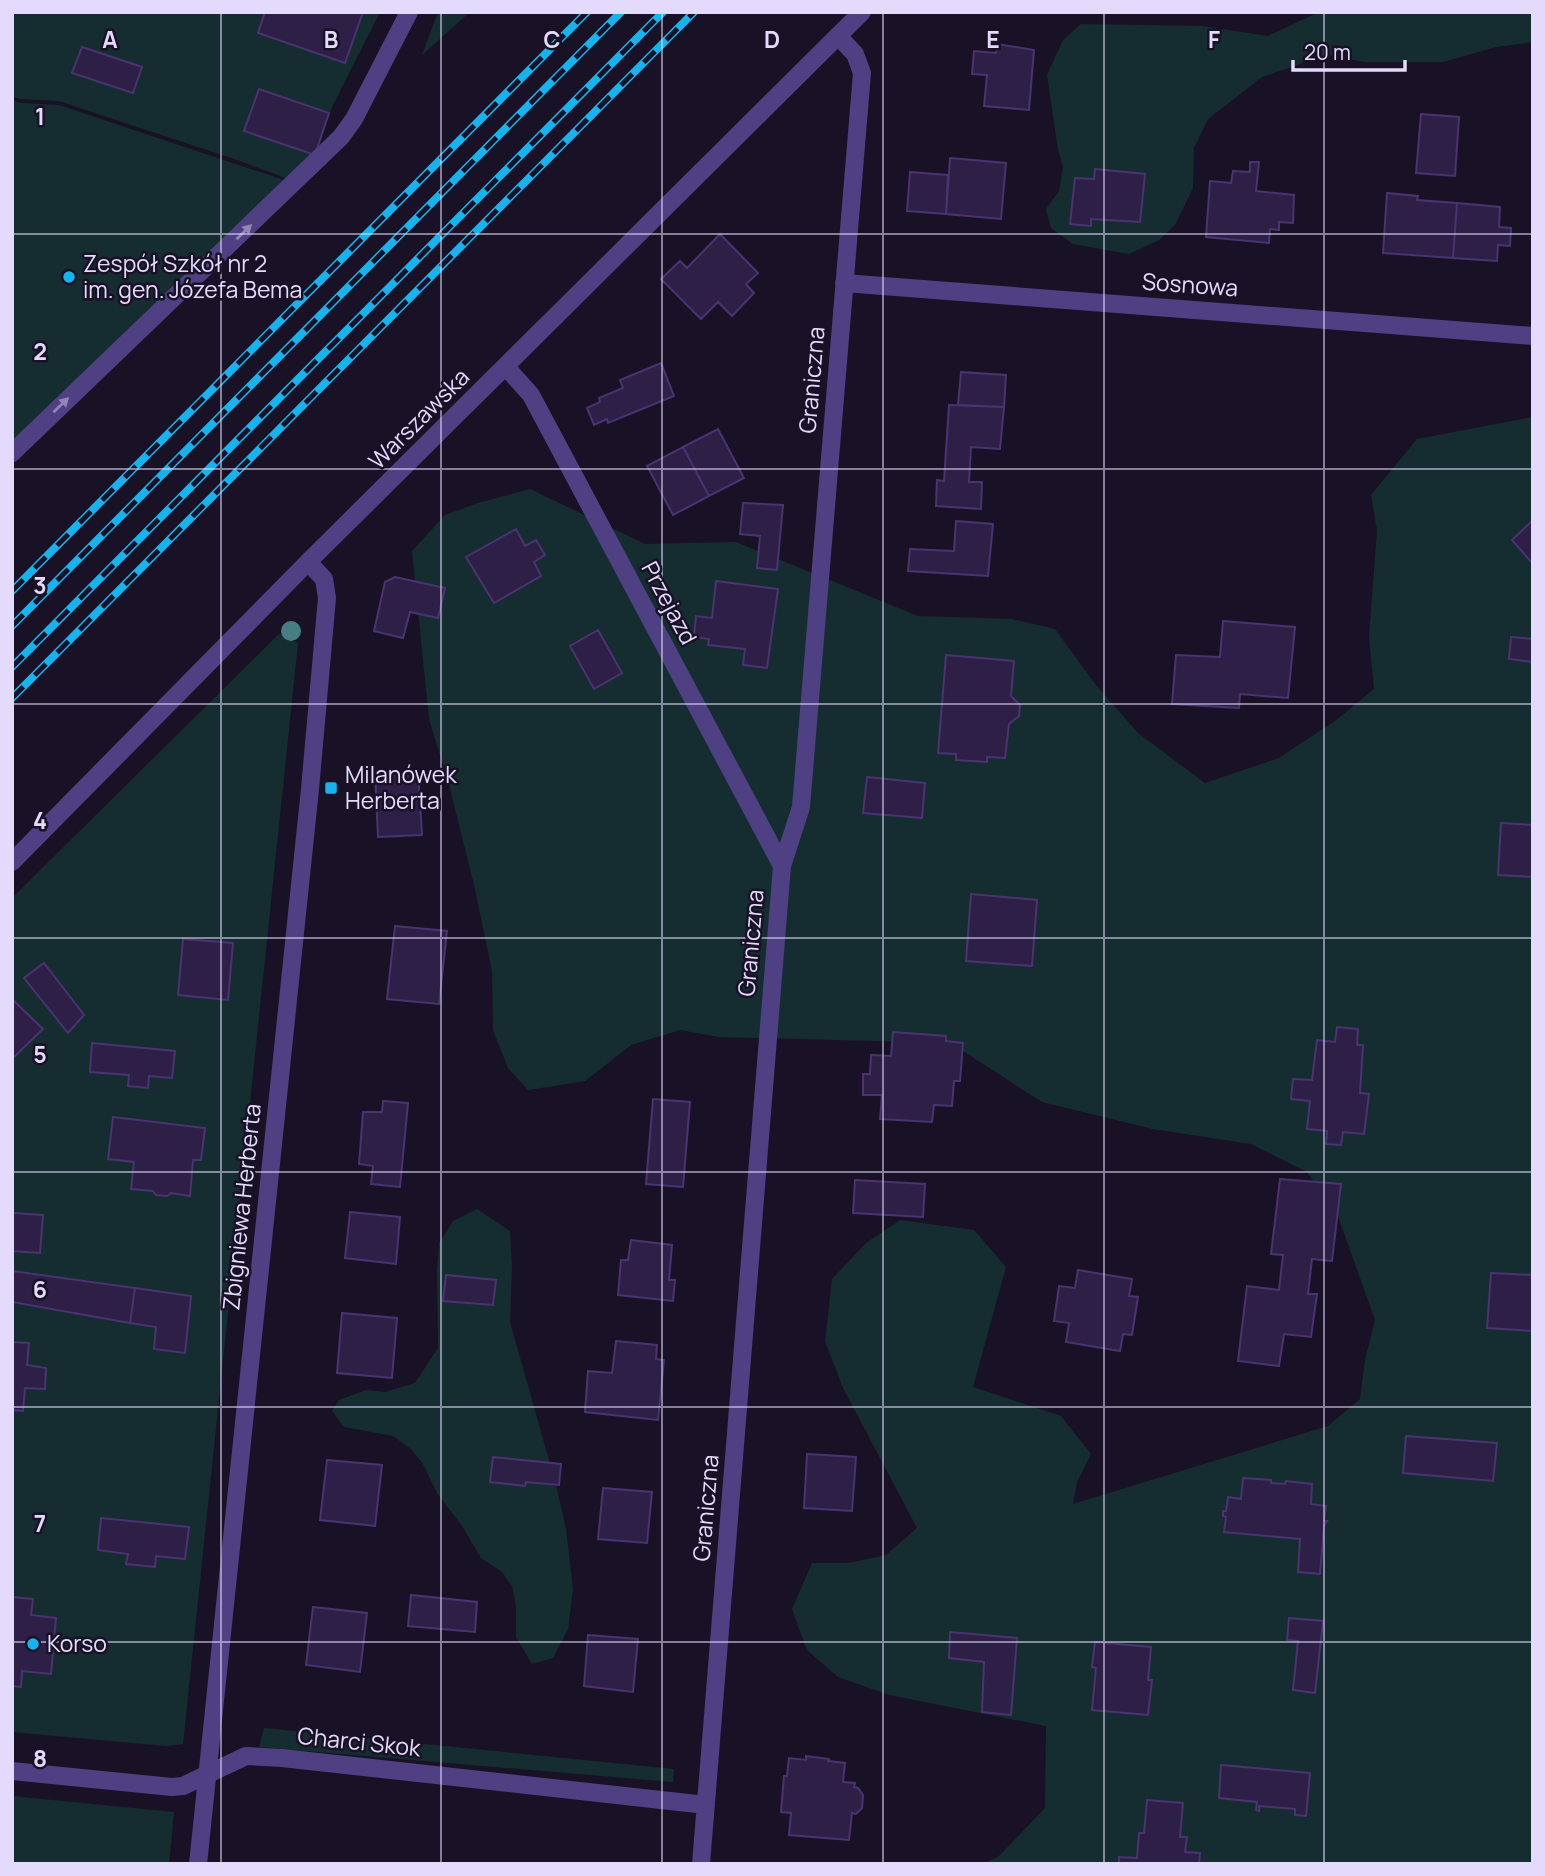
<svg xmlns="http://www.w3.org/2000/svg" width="1545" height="1876" viewBox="0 0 1545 1876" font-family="Manrope,sans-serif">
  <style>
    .green { fill: #152d31 }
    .building { fill: #2e1f47; stroke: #4a3371; stroke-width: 2 }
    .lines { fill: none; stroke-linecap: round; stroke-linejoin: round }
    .minor { stroke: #4e4082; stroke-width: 18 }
    .tertiary { stroke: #4e4082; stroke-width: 18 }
    .rail-casing { stroke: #15b4ee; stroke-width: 8 }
    .rail { stroke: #191227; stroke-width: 5; stroke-dasharray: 16; stroke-linecap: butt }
    .tree { fill: #467f83 }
    .oneway { fill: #9285b9 }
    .grid { fill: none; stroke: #e4dafc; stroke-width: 2; stroke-opacity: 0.55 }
    .poi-dot { fill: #15b4ee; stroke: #191227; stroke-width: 2.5 }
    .labels { text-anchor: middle; stroke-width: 5; stroke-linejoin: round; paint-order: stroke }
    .poi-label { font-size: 23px; fill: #e4dafc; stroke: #191227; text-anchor: start }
    .street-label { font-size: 23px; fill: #e4dafc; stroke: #191227 }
    .grid-label { font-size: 23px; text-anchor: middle; font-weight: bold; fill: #e4dafc; stroke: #191227; stroke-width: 5; stroke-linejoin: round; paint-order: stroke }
  </style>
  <rect width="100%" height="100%" fill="#191227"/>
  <!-- green -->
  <path class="green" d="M 12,12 L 380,12 L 330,111 L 314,156 L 288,179 L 240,161 L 59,101 L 21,99 L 12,97 Z
    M 438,12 L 470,12 L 422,55 Z
    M 1319,12 L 1533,12 L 1533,42 L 1496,47 L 1443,62 L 1364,62 L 1327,55 L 1262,77 L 1208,119 L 1194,148 L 1193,188 L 1175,225 L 1159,240 L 1129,254 L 1073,244 L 1051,228 L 1046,209 L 1059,191 L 1063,167 L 1058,150 L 1047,75 L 1063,40 L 1081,24 L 1202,26 L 1268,36 Z
    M 12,100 L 20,103 L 59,105 L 287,181 L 12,448 Z
    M 1533,417 L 1533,1864 L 981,1864 L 998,1857 L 1045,1808 L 1046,1726 L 889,1695 L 838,1677 L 807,1650 L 792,1609 L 812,1563 L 849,1563 L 886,1555 L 917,1528 L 843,1388 L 825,1341 L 832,1279 L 866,1243 L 900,1220 L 974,1230 L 1006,1267 L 973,1387 L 1061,1416 L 1091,1454 L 1077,1482 L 1073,1504 L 1328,1426 L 1360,1399 L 1365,1360 L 1375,1320 L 1339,1219 L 1307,1172 L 1251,1144 L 1153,1129 L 1042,1102 L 951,1043 L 719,1037 L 680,1030 L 631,1045 L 585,1081 L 528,1090 L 508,1068 L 493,1030 L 492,971 L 475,889 L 448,781 L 429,719 L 412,551 L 445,515 L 478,503 L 530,489 L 645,544 L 736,542 L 918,616 L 1012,619 L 1055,629 L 1095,684 L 1138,733 L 1205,783 L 1279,758 L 1335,721 L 1374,689 L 1369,637 L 1377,530 L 1371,495 L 1417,439 Z
    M 279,634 L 298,643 L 183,1744 L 166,1746 L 12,1732 L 12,898 Z
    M 477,1209 L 510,1231 L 512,1267 L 510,1322 L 556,1485 L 566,1529 L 573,1590 L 568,1629 L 553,1658 L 532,1664 L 516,1637 L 516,1606 L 512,1586 L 502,1572 L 481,1558 L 462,1526 L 437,1493 L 423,1464 L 411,1449 L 393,1436 L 344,1427 L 332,1411 L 339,1400 L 366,1390 L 385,1392 L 415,1383 L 438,1348 L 437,1271 L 439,1243 L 453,1221 Z
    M 264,1728 L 674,1769 L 673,1782 L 259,1747 Z
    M 12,1796 L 174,1812 L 169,1864 L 12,1864 Z"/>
  <!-- building -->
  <path class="building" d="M 265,12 L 363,12 L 345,63 L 258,33 Z
    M 997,44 L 1034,50 L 1029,110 L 984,106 L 987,75 L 972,74 L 974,51 L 996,53 Z
    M 82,47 L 142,67 L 133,93 L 72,73 Z
    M 259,89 L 329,113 L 315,155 L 244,131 Z
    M 1421,114 L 1459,117 L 1455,176 L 1416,173 Z
    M 950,158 L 1006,163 L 1001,219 L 946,214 Z
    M 1250,162 L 1259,162 L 1256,191 L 1294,195 L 1293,223 L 1279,222 L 1279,230 L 1270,229 L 1269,243 L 1206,237 L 1210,181 L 1231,183 L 1233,171 L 1250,172 Z
    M 1095,169 L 1145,174 L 1140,222 L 1091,219 L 1091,226 L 1070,224 L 1075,178 L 1094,179 Z
    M 910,172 L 948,175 L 946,214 L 907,211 Z
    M 1387,193 L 1418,196 L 1417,200 L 1457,203 L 1453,258 L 1383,253 Z
    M 1457,203 L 1500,207 L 1499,227 L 1511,228 L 1510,246 L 1498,245 L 1497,261 L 1453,258 Z
    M 720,234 L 758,273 L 746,284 L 754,293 L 732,316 L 718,302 L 701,319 L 661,279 L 680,261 L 687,268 Z
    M 661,363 L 674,396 L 608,423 L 607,419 L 594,425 L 587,408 L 600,402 L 599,398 L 623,388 L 620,380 Z
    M 961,372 L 1006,375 L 1004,407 L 958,405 Z
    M 949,405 L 1004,407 L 1000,449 L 971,447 L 969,482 L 982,482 L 981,509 L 936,506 L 937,480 L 944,481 Z
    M 718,429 L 744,478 L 709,496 L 683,447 Z
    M 683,447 L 709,496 L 673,515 L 647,466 Z
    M 743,503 L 783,505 L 777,570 L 757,568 L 760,536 L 740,534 Z
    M 1533,520 L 1533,564 L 1512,540 Z
    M 956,521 L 993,524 L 988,576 L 908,571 L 910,549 L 954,551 Z
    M 516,529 L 525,546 L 536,540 L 545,555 L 534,562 L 541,576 L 494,603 L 466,557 Z
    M 395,577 L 445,588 L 438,618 L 410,612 L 403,638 L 374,631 L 385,582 Z
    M 716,581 L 778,589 L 767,668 L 743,665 L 745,649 L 708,645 L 709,639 L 694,637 L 696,616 L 712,618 Z
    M 1223,621 L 1295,627 L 1288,698 L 1240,694 L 1239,708 L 1172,704 L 1176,655 L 1220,657 Z
    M 598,630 L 622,673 L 594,689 L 570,646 Z
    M 1511,637 L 1533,639 L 1533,662 L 1509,659 Z
    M 946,655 L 1014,661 L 1011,696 L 1020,705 L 1019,716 L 1009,724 L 1005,758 L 987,757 L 987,762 L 956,760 L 956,754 L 938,753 Z
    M 418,771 L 422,835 L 378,837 L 375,773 Z
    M 867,777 L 925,783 L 922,818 L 863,813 Z
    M 1501,823 L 1533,825 L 1533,877 L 1498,875 Z
    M 971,894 L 1037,900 L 1032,966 L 966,961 Z
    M 395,926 L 447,931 L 439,1004 L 387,999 Z
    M 183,939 L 233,943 L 228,1000 L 178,995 Z
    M 44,963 L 84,1015 L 68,1033 L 24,978 Z
    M 12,999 L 43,1029 L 12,1059 Z
    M 1337,1027 L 1358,1029 L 1357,1045 L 1363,1045 L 1360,1093 L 1369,1094 L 1364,1134 L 1343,1132 L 1341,1145 L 1326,1144 L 1327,1131 L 1307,1129 L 1310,1101 L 1291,1099 L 1293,1079 L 1312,1080 L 1317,1040 L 1335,1042 Z
    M 893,1032 L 946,1036 L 946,1041 L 963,1043 L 960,1081 L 954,1081 L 952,1106 L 934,1105 L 932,1122 L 880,1119 L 882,1095 L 863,1095 L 863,1074 L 870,1074 L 871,1055 L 891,1056 Z
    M 92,1043 L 175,1051 L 172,1078 L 149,1076 L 148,1088 L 128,1086 L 129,1075 L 90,1072 Z
    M 653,1099 L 690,1102 L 683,1187 L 646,1184 Z
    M 383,1101 L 408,1103 L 400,1187 L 371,1184 L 373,1166 L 359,1164 L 363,1112 L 382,1112 Z
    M 113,1117 L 205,1128 L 201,1160 L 193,1160 L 190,1196 L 171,1193 L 167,1196 L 156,1195 L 153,1191 L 131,1189 L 134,1162 L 108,1159 Z
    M 1280,1179 L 1341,1184 L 1332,1261 L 1312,1259 L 1308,1294 L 1317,1294 L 1311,1337 L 1284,1334 L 1279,1366 L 1238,1361 L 1247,1286 L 1279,1290 L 1283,1255 L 1271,1254 Z
    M 855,1180 L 925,1184 L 923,1217 L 853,1213 Z
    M 350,1212 L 400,1217 L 396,1264 L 345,1258 Z
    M 12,1213 L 43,1215 L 40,1253 L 12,1251 Z
    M 631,1240 L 672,1245 L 669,1280 L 675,1280 L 673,1301 L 618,1295 L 621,1260 L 628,1260 Z
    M 1078,1270 L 1132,1279 L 1129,1296 L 1138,1297 L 1132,1335 L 1123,1334 L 1120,1351 L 1066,1342 L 1069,1323 L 1054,1321 L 1059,1286 L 1075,1288 Z
    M 12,1271 L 135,1288 L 130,1323 L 12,1302 Z
    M 1491,1273 L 1533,1275 L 1533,1331 L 1487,1328 Z
    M 446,1275 L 496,1280 L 493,1305 L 443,1301 Z
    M 135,1288 L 191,1296 L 185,1353 L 154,1349 L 156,1327 L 130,1323 Z
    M 342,1313 L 397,1318 L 392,1378 L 337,1373 Z
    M 616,1341 L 657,1345 L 656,1359 L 664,1360 L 658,1420 L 585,1412 L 588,1371 L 612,1373 Z
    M 12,1342 L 29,1343 L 27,1365 L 46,1368 L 45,1389 L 25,1388 L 23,1411 L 12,1410 Z
    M 1406,1436 L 1497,1443 L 1493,1481 L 1403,1473 Z
    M 807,1454 L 856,1457 L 852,1511 L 804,1508 Z
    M 493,1457 L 561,1464 L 559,1485 L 526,1482 L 525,1486 L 490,1482 Z
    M 327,1460 L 382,1465 L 375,1526 L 320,1520 Z
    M 1243,1478 L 1271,1480 L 1271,1483 L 1285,1484 L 1286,1481 L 1312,1484 L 1311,1504 L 1326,1506 L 1324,1521 L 1327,1521 L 1324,1526 L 1320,1574 L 1298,1572 L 1300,1539 L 1224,1532 L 1226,1517 L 1223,1516 L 1223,1511 L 1226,1511 L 1228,1497 L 1241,1499 Z
    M 603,1488 L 652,1492 L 647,1543 L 598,1539 Z
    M 101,1518 L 189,1527 L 185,1559 L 156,1556 L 155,1567 L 126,1564 L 128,1554 L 98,1550 Z
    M 411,1595 L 477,1602 L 475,1632 L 408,1626 Z
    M 12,1597 L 33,1599 L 31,1615 L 56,1618 L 51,1674 L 22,1671 L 21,1687 L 12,1686 Z
    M 313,1607 L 367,1613 L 360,1672 L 306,1665 Z
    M 1289,1618 L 1323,1621 L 1315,1693 L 1293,1690 L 1298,1641 L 1287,1640 Z
    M 950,1632 L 1017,1638 L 1011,1715 L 982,1712 L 984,1662 L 949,1658 Z
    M 588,1635 L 638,1639 L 633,1692 L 584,1686 Z
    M 1095,1642 L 1151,1647 L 1148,1680 L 1152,1680 L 1148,1715 L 1092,1710 L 1096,1668 L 1092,1667 Z
    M 806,1756 L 829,1759 L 828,1761 L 845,1763 L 843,1782 L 855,1783 L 854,1787 L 858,1788 L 863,1795 L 862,1808 L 856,1814 L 852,1813 L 849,1840 L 789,1835 L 791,1813 L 781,1812 L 784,1776 L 787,1776 L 789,1758 L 806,1760 Z
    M 1221,1765 L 1310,1773 L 1306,1816 L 1295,1815 L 1295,1809 L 1259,1806 L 1259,1811 L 1256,1810 L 1257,1802 L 1219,1798 Z
    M 1147,1800 L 1183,1803 L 1180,1837 L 1187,1837 L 1185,1852 L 1200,1853 L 1199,1864 L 1119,1864 L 1119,1857 L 1137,1858 L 1139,1833 L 1144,1833 Z"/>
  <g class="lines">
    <!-- minor -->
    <path class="minor" d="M 844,283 L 1533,336
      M 506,367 L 531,395 L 782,866
      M 12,453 L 341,137 L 354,119 L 409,12
      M 12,1771 L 172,1787 L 183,1786 L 246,1756 L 282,1758 L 706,1805
      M 198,1864 L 310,789 L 327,598 L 324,579 L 308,562
      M 701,1864 L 782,866 L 801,807 L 862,73 L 855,54 L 838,36"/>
    <!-- tertiary -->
    <path class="tertiary" d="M 12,862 L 308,562 L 862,12"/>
    <defs>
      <path id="rail" d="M 12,591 L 587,12
        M 12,626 L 621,12
        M 12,667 L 663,12
        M 12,698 L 694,12"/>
    </defs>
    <!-- rail casing -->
    <use href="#rail" class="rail-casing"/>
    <!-- rail -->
    <use href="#rail" class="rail"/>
  </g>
  <!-- trees -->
  <circle class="tree" cx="291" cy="631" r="10"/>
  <!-- one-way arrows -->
  <defs><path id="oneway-solid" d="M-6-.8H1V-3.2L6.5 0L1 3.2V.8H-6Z" transform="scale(1.75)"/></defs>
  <g class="oneway">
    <use href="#oneway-solid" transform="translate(244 232) rotate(-44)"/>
    <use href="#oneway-solid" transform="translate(61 405) rotate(-44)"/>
  </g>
  <!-- grid -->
  <path class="grid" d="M 221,12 L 221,1864M 441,12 L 441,1864M 662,12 L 662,1864M 883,12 L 883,1864M 1104,12 L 1104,1864M 1324,12 L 1324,1864M 12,234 L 1533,234M 12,469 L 1533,469M 12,704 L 1533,704M 12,938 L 1533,938M 12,1172 L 1533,1172M 12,1407 L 1533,1407M 12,1642 L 1533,1642"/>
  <!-- markers -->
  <g class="poi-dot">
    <circle cx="69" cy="277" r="7"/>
    <rect x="324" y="781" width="14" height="14" rx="3.5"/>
    <circle cx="33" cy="1644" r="7"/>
  </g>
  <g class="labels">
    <!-- poi labels -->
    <g class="poi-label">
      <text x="83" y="272">Zespół Szkół nr 2<tspan x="83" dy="26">im. gen. Józefa Bema</tspan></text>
      <text x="345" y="783">Milanówek<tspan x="345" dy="26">Herberta</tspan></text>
      <text x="47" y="1652">Korso</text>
    </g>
    <!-- street labels -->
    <g class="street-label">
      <text transform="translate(1190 285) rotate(4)" y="8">Sosnowa</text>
      <text transform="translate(812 380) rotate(-85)" y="8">Graniczna</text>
      <text transform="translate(419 419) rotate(-45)" y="8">Warszawska</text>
      <text transform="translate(669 603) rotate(62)" y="8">Przejazd</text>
      <text transform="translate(751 943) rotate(-85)" y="8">Graniczna</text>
      <text transform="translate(242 1207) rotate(-84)" y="8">Zbigniewa Herberta</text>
      <text transform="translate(706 1508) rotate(-85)" y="8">Graniczna</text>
      <text transform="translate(359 1742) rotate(6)" y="8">Charci Skok</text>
    </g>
  </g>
  <g class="grid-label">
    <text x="110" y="48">A</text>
    <text x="331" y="48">B</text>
    <text x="552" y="48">C</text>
    <text x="772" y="48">D</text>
    <text x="993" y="48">E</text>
    <text x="1214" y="48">F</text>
    <text x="40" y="125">1</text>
    <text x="40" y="360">2</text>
    <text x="40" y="594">3</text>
    <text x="40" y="829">4</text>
    <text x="40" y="1063">5</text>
    <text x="40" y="1298">6</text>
    <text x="40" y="1532">7</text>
    <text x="40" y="1767">8</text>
  </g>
  <!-- border -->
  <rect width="1545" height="1876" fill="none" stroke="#e4dafc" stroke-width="28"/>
  <!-- scale -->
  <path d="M1293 60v10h112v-10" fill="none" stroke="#e4dafc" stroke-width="3.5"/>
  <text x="1304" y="60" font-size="21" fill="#e4dafc" stroke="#191227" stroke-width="5" paint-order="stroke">20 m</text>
</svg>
